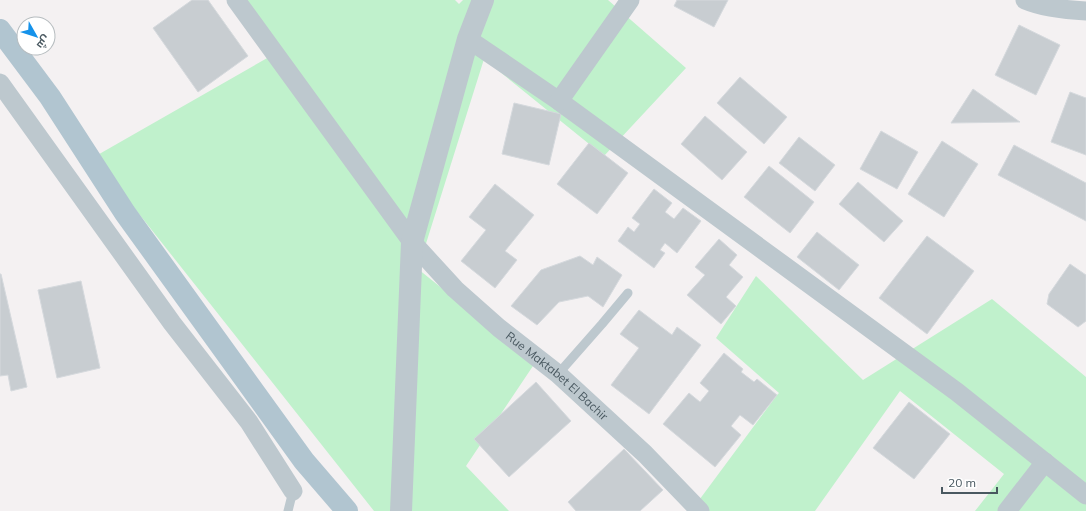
<svg xmlns="http://www.w3.org/2000/svg" width="1086" height="511" viewBox="0 0 1086 511" font-family="Mulish,Cairo,sans-serif">
  <style>
    .green { fill: #c0f1cc }
    .building { fill: #c8cdd1; stroke: #d5d9dd }
    .lines { fill: none; stroke-linecap: round; stroke-linejoin: round }
    .service { stroke: #bdc8ce; stroke-width: 9 }
    .minor { stroke: #bdc8ce; stroke-width: 19 }
    .tertiary { stroke: #bdc8ce; stroke-width: 22 }
    .primary { stroke: #b1c5d0; stroke-width: 22 }
    .labels { text-anchor: middle; stroke-width: 3.5; stroke-linejoin: round; paint-order: stroke }
    .street-label { font-size: 12px; fill: #495860; stroke: #fff }
  </style>
  <rect width="100%" height="100%" fill="#f4f1f2"/>
  <!-- green -->
  <path class="green" d="M 231,0 L 455,0 L 459,4 L 463,0 L 608,0 L 686,68 L 604,156 L 484,59 L 418,269 L 535,363 L 466,466 L 509,511 L 374,511 L 94,157 L 269,57 Z
    M 756,276 L 863,380 L 992,299 L 1086,377 L 1086,511 L 975,511 L 1004,474 L 900,391 L 815,511 L 691,511 L 777,395 L 779,393 L 716,338 Z"/>
  <!-- building -->
  <path class="building" d="M 192,0 L 208,0 L 248,56 L 198,92 L 153,28 Z
    M 677,0 L 728,0 L 714,27 L 674,6 Z
    M 1019,25 L 1060,45 L 1036,95 L 995,75 Z
    M 740,77 L 787,117 L 764,144 L 717,103 Z
    M 973,89 L 1020,122 L 951,123 Z
    M 1070,92 L 1086,98 L 1086,155 L 1051,142 Z
    M 514,103 L 561,114 L 549,165 L 502,154 Z
    M 705,116 L 747,152 L 722,180 L 681,144 Z
    M 881,131 L 918,152 L 897,189 L 860,169 Z
    M 799,137 L 835,165 L 815,191 L 779,163 Z
    M 942,141 L 978,164 L 944,217 L 908,194 Z
    M 589,143 L 628,173 L 597,214 L 557,184 Z
    M 1014,145 L 1086,183 L 1086,221 L 998,175 Z
    M 769,166 L 814,202 L 790,233 L 744,197 Z
    M 858,182 L 903,221 L 884,242 L 839,204 Z
    M 495,184 L 534,215 L 505,251 L 517,260 L 495,288 L 461,261 L 486,230 L 469,217 Z
    M 654,189 L 672,203 L 665,212 L 674,219 L 683,208 L 701,221 L 677,253 L 665,243 L 660,250 L 665,253 L 654,268 L 618,241 L 628,227 L 634,232 L 640,224 L 632,218 Z
    M 817,232 L 859,265 L 839,290 L 797,257 Z
    M 927,236 L 974,271 L 927,334 L 879,298 Z
    M 719,239 L 737,255 L 729,265 L 743,277 L 726,297 L 736,306 L 721,324 L 687,295 L 705,275 L 695,267 Z
    M 580,256 L 593,265 L 597,257 L 622,275 L 603,307 L 588,296 L 559,302 L 537,325 L 511,306 L 541,270 Z
    M 1070,264 L 1086,275 L 1086,321 L 1078,327 L 1047,304 L 1049,294 Z
    M 0,274 L 1,274 L 27,387 L 11,391 L 8,375 L 0,376 Z
    M 81,281 L 100,368 L 57,378 L 38,290 Z
    M 639,310 L 672,335 L 677,327 L 701,345 L 649,414 L 611,385 L 639,348 L 620,334 Z
    M 724,353 L 743,369 L 741,372 L 754,382 L 757,379 L 777,395 L 753,425 L 740,415 L 731,426 L 741,435 L 715,467 L 663,424 L 689,393 L 700,402 L 709,391 L 700,383 Z
    M 536,382 L 571,421 L 509,477 L 474,439 Z
    M 909,402 L 950,434 L 914,479 L 873,448 Z
    M 624,449 L 663,490 L 640,511 L 576,511 L 568,502 Z"/>
  <g class="lines">
    <!-- service -->
    <path class="service" d="M 558,374 L 602,324 L 628,293
      M 288,511 L 293,491"/>
    <!-- minor -->
    <g class="minor">
      <path id="s1" d="M 236,0 L 412,242 L 455,289 L 499,328 L 558,374 L 645,454 L 700,511"/>
      <path d="M 1025,0 C 1044,8 1066,10 1086,11"/>
      <path d="M 468,39 L 559,101 L 957,392 L 1086,495"/>
      <path d="M 0,83 L 172,323 L 249,422 L 293,491"/>
      <path d="M 559,101 L 630,0"/>
      <path d="M 1007,511 L 1045,462"/>
    </g>
    <!-- tertiary -->
    <path class="tertiary" d="M 401,511 L 412,242 L 468,39 L 483,0"/>
    <!-- primary -->
    <path class="primary" d="M 0,30 L 50,97 L 125,213 L 304,461 L 347,511"/>
  </g>
  <g class="labels">
    <!-- street labels -->
    <g class="street-label">
      <text dy="4" stroke="none"><textPath href="#s1" startOffset="497">Rue Maktabet El Bachir</textPath></text>
    </g>
  </g>
  <!-- north arrow -->
  <g transform="translate(36 36) rotate(129)"><circle r="19" fill="#ffffff" stroke="#b6bcbf"/>
  <path d="M0-3L7 15L0 10L-7 15Z" fill="#1592ea"/>
  <text y="-6" font-size="11" font-weight="bold" text-anchor="middle" fill="#495860">ش</text>
  </g>
  <!-- scale -->
  <path d="M942 487v6h55v-6" fill="none" stroke="#495860" stroke-width="2"/>
  <text x="948" y="487" font-size="12" fill="#495860" stroke="#ffffff" stroke-width="3" paint-order="stroke">20 m</text>
</svg>
